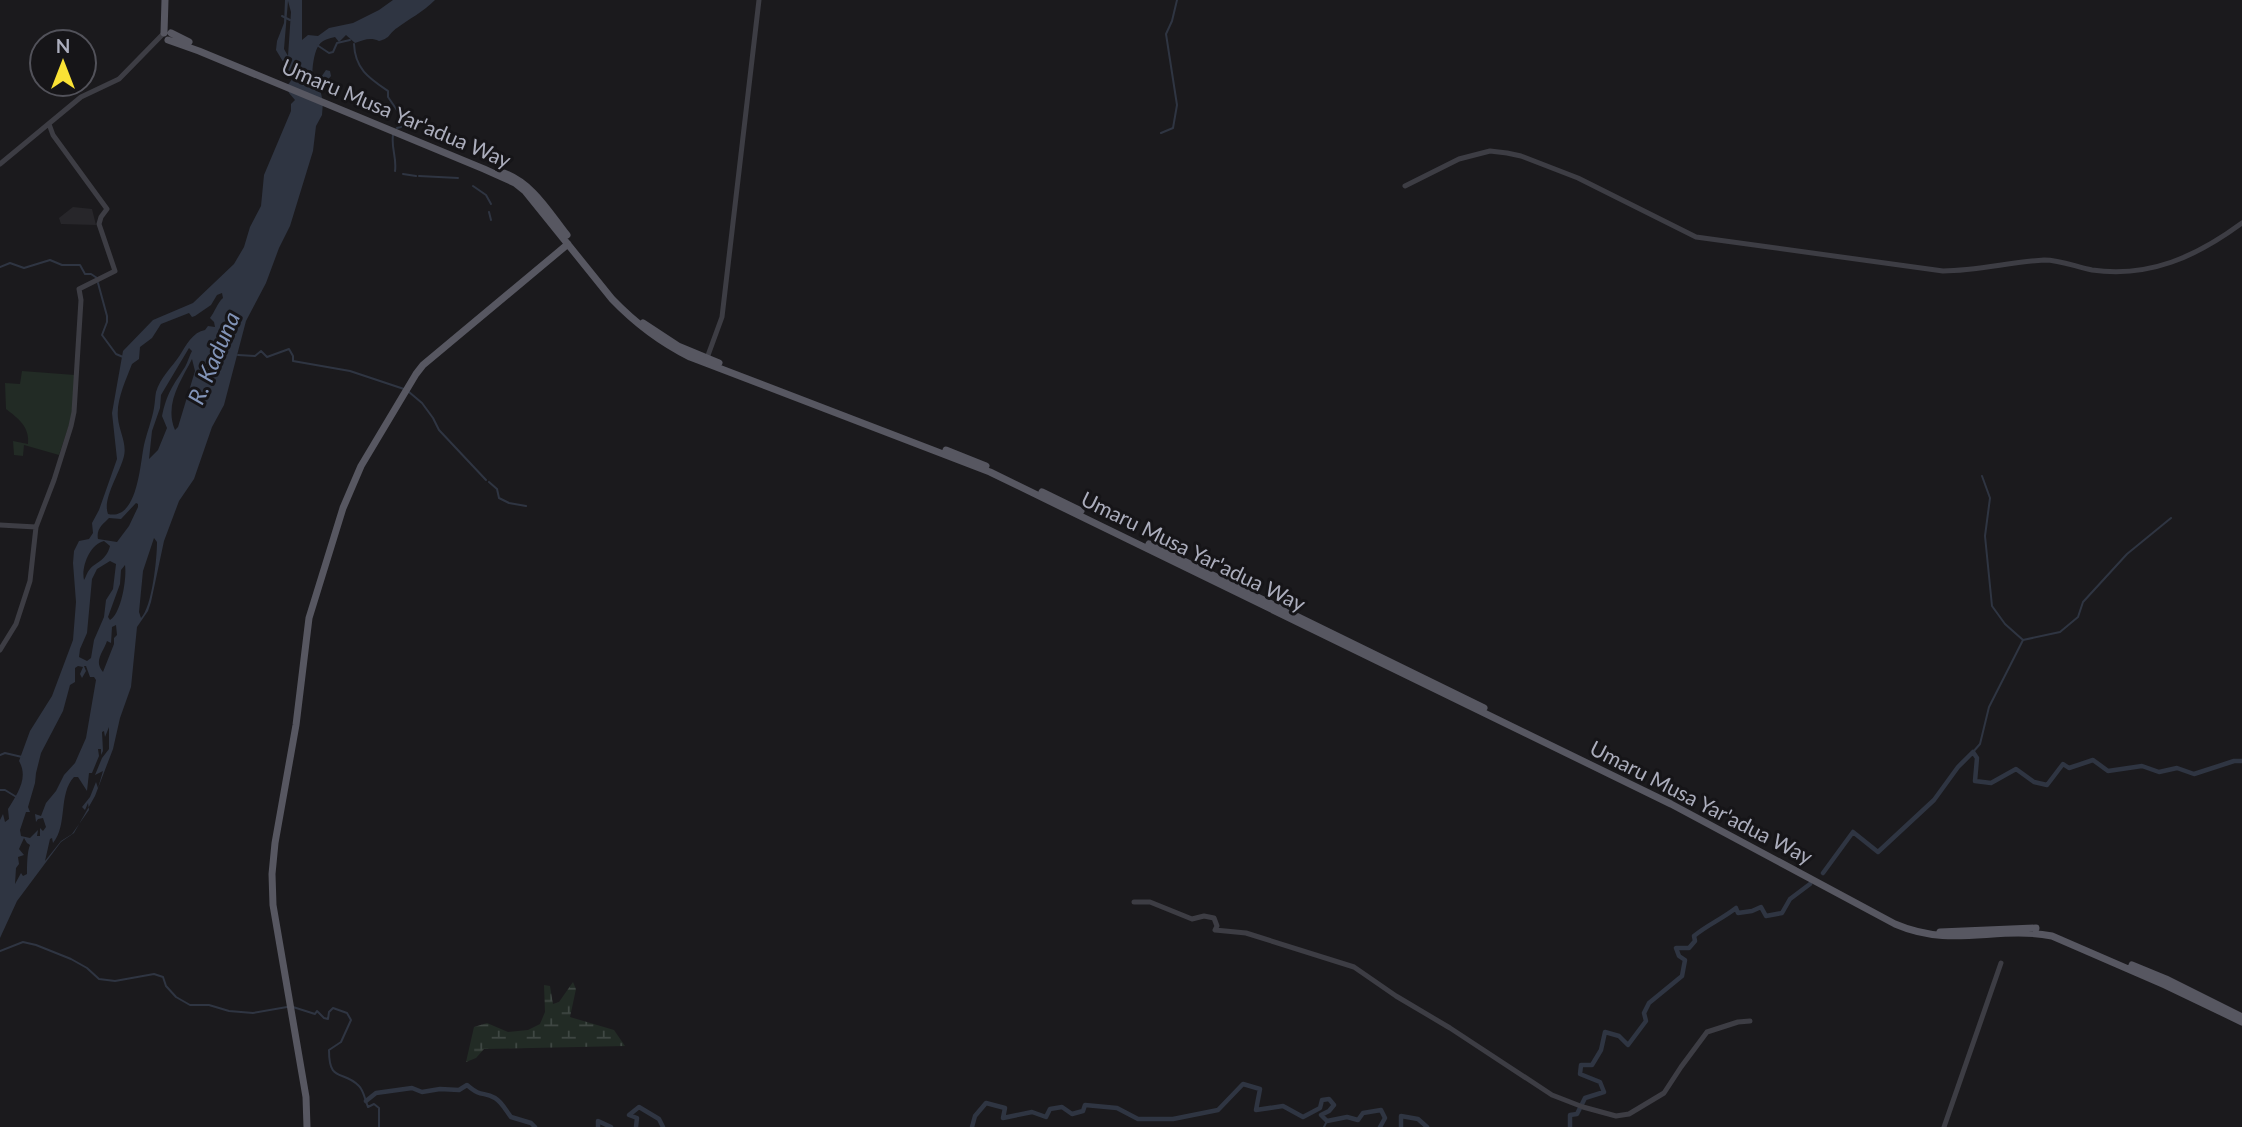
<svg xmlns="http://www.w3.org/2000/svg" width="2242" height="1127" viewBox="0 0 2242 1127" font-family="Lato,sans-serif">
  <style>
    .built { fill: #27262a }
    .green { fill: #222b25 }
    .wetland { fill: url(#wetland-marsh) }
    .water { fill: #2f3542; fill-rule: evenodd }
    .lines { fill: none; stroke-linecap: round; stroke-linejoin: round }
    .stream { stroke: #2f3542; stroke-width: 2 }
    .river { stroke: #2f3542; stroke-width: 4.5 }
    .minor { stroke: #3d3d44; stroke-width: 5 }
    .major { stroke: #575761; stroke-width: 7 }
    .labels { text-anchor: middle; stroke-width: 6; stroke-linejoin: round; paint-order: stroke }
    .street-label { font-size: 21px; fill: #acaebd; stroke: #161518 }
    .water-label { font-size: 23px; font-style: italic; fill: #8294b8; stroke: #161518 }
  </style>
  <defs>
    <pattern id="wetland-marsh" width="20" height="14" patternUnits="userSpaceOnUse" patternTransform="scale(1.75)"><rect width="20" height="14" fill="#222b25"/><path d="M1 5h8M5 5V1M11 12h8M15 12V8" fill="none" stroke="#3f4743"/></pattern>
  </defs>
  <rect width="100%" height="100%" fill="#1b1a1d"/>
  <!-- built -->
  <path class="built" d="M 73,207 L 92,209 L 96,225 L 61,224 L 59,218 Z"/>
  <!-- green -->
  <path class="green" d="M 22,371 L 75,375 L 72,416 L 59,455 L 24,445 L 23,456 L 14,455 L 13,441 L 28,444 C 30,427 18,418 6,409 L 5,383 L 20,384 Z"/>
  <!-- wetland -->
  <path class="wetland" d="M 573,982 L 576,989 L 570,1017 L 614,1030 L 625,1046 L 484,1049 L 476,1058 L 466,1062 L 474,1027 L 487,1023 L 508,1032 L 528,1030 L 540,1024 L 545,1012 L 544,985 L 550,986 L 553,1004 L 559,1002 Z"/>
  <!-- water -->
  <path class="water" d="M 285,0 L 302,0 L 302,40 L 308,35 L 318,36 L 329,28 L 353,23 L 379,10 L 393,0 L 435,0 C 423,12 409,19 397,28 C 388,34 391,38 379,41 C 370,37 364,40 355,43 L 346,35 L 339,42 L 335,37 C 330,38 322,40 319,45 C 314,51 311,72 313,80 L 317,83 L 326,70 L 330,71 L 331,76 L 320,89 L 323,102 L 322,115 L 316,126 L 313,151 L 290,226 L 279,248 L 266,283 L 246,321 L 224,405 L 212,427 L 194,479 L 179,501 L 164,541 L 151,602 L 148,611 L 137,627 L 131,687 L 120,718 L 113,749 L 95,796 L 74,833 L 61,842 L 17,901 L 0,938 L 0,820 L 3,814 L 5,822 L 9,819 L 8,809 C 17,794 29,778 19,761 L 30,731 L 52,696 L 73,640 L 76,602 L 73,563 L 74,551 L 79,541 L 89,539 L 93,533 L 92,523 L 99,510 L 117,459 L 112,413 L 123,351 L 153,320 L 193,303 L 234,264 L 244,247 L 250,227 L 261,206 L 264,175 L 291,111 L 291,104 L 295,100 L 289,93 L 287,86 L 293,78 L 276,50 L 277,41 L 284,23 ZM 288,1 L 291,12 L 288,56 L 284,49 ZM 222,293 L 223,298 C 217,303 215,312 210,318 L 214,322 L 215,327 L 208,326 L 205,330 C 193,332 186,345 180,355 C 172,367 160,378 156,392 C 155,397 155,402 154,408 C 152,420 147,432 144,445 C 140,463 138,521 108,514 C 102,499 120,473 124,456 C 127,443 119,431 118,418 C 116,400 126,380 132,364 L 139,359 L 140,347 L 152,338 L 161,324 L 189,313 L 192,317 L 195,316 L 211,305 L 217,295 ZM 189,348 L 192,351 C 189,356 188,362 185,367 C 172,387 167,393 162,416 L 167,428 L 158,450 L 149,459 L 152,431 L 160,408 L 161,395 ZM 192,359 L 195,371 L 178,427 L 175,430 C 164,404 181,381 192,359 ZM 136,503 L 138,504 L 138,507 L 129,526 L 117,542 L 98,539 C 96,529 103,524 109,518 L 121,519 ZM 154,538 L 157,542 C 157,559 152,607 141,618 L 139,612 L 143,571 ZM 104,541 L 110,546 C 106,561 97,561 90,569 C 87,572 86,577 84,580 C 81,567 90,544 104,541 ZM 110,561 L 116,564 L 113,589 L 106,600 L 104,617 L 94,640 L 91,658 L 87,661 L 79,657 L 80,649 L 87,633 L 92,579 L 97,569 ZM 125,565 C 127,579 121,614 110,620 L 108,617 L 120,584 L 121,570 ZM 116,625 L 117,635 L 114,638 L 114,644 L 103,672 C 93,661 104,651 107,641 L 111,643 L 112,627 ZM 78,666 L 83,667 L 80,674 L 82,678 L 86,671 L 84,666 L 86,666 L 90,677 L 94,677 L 96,680 L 86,738 L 75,763 L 64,775 L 56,791 L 46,803 L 41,816 L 35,814 L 36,822 L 38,819 L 43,818 L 46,827 L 43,831 L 40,828 L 40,836 L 37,836 L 38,830 L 30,838 L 21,836 L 20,830 L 26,812 L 30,812 L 28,807 L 35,783 L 36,773 L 41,753 L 63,711 L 70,685 L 75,682 L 75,668 ZM 109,727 L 109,749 L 102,758 L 95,775 L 103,771 L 98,788 L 96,782 L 90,797 L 82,807 L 85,810 L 88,803 L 89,810 L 72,834 L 61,841 L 45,861 L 50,839 L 52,838 L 53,843 C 68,825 58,794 74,777 L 78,777 L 87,791 L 89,773 L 92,773 L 99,756 L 98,749 L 101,749 L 101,755 L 103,751 L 102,732 L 104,731 L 105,737 ZM 24,838 L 27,843 L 30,845 C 27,852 27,866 27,874 L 23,876 L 21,873 L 15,884 L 16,868 L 19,864 L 18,857 L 24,855 L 19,849 Z"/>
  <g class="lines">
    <!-- stream -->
    <path class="stream" d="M 282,16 L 290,20
      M 354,44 C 355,69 369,78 388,91 L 388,97 L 399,113 L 401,127 L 397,128
      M 317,45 L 329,53 L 333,52 L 337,43 L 350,40
      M 1161,133 L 1173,128 L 1177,105 L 1166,34 L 1172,21 L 1177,0
      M 393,135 C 391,148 397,158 395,171
      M 403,174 L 416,176
      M 419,176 L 458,178
      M 473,186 L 486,195 L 491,204
      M 489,212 L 491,220
      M 0,267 L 10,263 L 24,268 L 50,260 L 62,265 L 80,265 L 85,274 L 91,274 L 97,278
      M 98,283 L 107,316 L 107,322 L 102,335 L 116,354 L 123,357
      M 238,355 L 255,356 L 261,351 L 267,357 L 289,349 L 293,356 L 293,361 L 350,371 L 404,389
      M 409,392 L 422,403 L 433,418 L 439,430 L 486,480
      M 1982,476 L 1990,498 L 1985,536 L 1992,606 L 2005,624 L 2023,640
      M 489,482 L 497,489 L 499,498 L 509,503 L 526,506
      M 1973,752 L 1980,744 L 1989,707 L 2023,640 L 2060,632 L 2078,617 L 2083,602 L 2127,554 L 2171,518
      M 0,755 L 5,753 L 22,757
      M 0,790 L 5,790 L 18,798
      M 0,951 L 23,942 L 36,945 L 71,959 L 87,968 L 99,979 L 115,981 L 154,974 L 163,977 L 166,986 L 176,997 L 190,1005 L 209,1005 L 229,1011 L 253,1013 L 287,1007
      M 293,1007 L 315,1014 L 317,1011 L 324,1018 L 328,1019 L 329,1012 L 333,1008 L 347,1013 L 351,1020 L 341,1042 L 329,1050 C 329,1084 343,1069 359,1086 C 364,1091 365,1100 368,1107 L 374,1104 L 379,1108 L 379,1127
      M 1324,1127 L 1327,1121"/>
    <!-- river -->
    <path class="river" d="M 1823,873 L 1853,832 L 1878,852 L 1934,800 L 1958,767 L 1973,752 L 1977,758 L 1975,781 L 1991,783 L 2016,769 L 2034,782 L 2047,785 L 2063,764 L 2069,768 L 2093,760 L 2108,771 L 2142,766 L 2159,772 L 2177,768 L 2194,774 L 2234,761 L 2242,761
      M 366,1101 L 376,1093 L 412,1088 L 422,1092 L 440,1089 L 459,1090 L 467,1085 C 482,1098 483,1091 495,1098 C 502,1102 506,1111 511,1117 L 531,1123 L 535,1127
      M 598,1127 L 598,1121 L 611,1127
      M 636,1127 L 637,1118 L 629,1115 L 639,1107 L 659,1119 L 663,1127
      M 972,1127 L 975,1116 L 986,1103 L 1005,1108 L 1003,1118 L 1032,1112 L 1046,1117 L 1050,1109 L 1062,1107 L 1072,1114 L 1083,1111 L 1085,1105 L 1117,1108 L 1138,1119 L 1173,1119 L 1218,1110 L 1243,1084 L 1260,1089 L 1256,1110 L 1283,1106 L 1303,1117 L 1320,1108 L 1322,1100 L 1329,1099 L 1334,1105 L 1329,1111 L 1321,1115 L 1327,1121 L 1347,1117 L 1358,1120 L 1363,1113 L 1381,1110 L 1385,1118 L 1380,1127
      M 1401,1127 L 1401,1116 L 1418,1119 L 1427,1127
      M 1570,1127 L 1570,1115 L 1577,1114 L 1585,1098 L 1604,1092 L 1600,1082 L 1580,1074 L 1581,1065 L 1592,1065 L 1601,1050 L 1605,1032 L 1619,1036 L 1628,1045 L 1646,1021 L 1644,1013 L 1649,1003 L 1682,976 L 1685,960 L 1679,956 L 1676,948 L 1689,948 L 1695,941 L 1694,936 C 1707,925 1722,919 1736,908 L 1738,913 L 1752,911 L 1761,907 L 1766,916 L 1782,913 L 1790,899 L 1810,884"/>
    <!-- minor -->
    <path class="minor" d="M 0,164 L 81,97 L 119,79 L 163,34
      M 1405,186 L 1459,159 L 1490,151 L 1507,153 L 1521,156 L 1578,178 L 1696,237 L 1943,271 C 1977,271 2010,262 2044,260 C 2061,260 2076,267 2092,270 C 2149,278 2196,257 2242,223
      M 707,358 L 722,317 L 759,0
      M 0,525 L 36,527
      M 0,650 L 16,624 L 30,581 L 36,527 L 54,480 L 71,426 L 74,412 L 81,300 L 79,289 L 115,271 L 99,224 L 101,217 L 107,209 L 53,135 L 49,124
      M 1134,902 L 1150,902 L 1192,919 L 1204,916 L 1214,918 L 1217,926 L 1215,930 L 1246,933 L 1354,967 L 1396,996 L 1450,1028 L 1552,1095 L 1583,1107 L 1616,1116 L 1629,1114 L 1664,1093 L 1681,1067 L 1707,1032 L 1738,1022 L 1750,1021
      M 1944,1127 L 2001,963"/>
    <!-- major -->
    <path class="major" d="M 164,33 L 165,0
      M 171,33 L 189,42
      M 168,40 L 199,51 L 484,169 L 515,183 L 525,191 L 612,299 C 635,323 660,342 690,357 L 990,472 L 1671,804 L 1895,924 C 1953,949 1996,925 2052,936 L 2165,985 L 2242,1022
      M 504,173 C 533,184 548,211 567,235
      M 643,323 L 678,346 L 719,363
      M 946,450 L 986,466
      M 1042,492 L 1081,511
      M 1149,544 L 1484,708
      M 1940,932 L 2036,928
      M 2132,965 L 2166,979 L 2242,1017
      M 307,1127 L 306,1097 L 273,905 L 272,874 L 275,843 L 296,725 L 309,618 L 343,508 L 361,466 L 416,374 L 423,365 L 568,244"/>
  </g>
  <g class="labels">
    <!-- street labels -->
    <g class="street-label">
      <text transform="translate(396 114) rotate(23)" y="7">Umaru Musa Yar'adua Way</text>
      <text transform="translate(1193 552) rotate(26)" y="7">Umaru Musa Yar'adua Way</text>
      <text transform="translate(1701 803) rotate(27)" y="7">Umaru Musa Yar'adua Way</text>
    </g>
    <!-- water labels -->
    <g class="water-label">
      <text transform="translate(214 358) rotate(-67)" y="8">R. Kaduna</text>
    </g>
  </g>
  <!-- north arrow -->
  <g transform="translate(63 63)"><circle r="33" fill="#161518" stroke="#52525a" stroke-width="2"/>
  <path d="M0-5L12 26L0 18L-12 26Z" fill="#fae235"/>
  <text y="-10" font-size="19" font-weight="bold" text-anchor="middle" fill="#acaebd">N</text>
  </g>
</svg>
